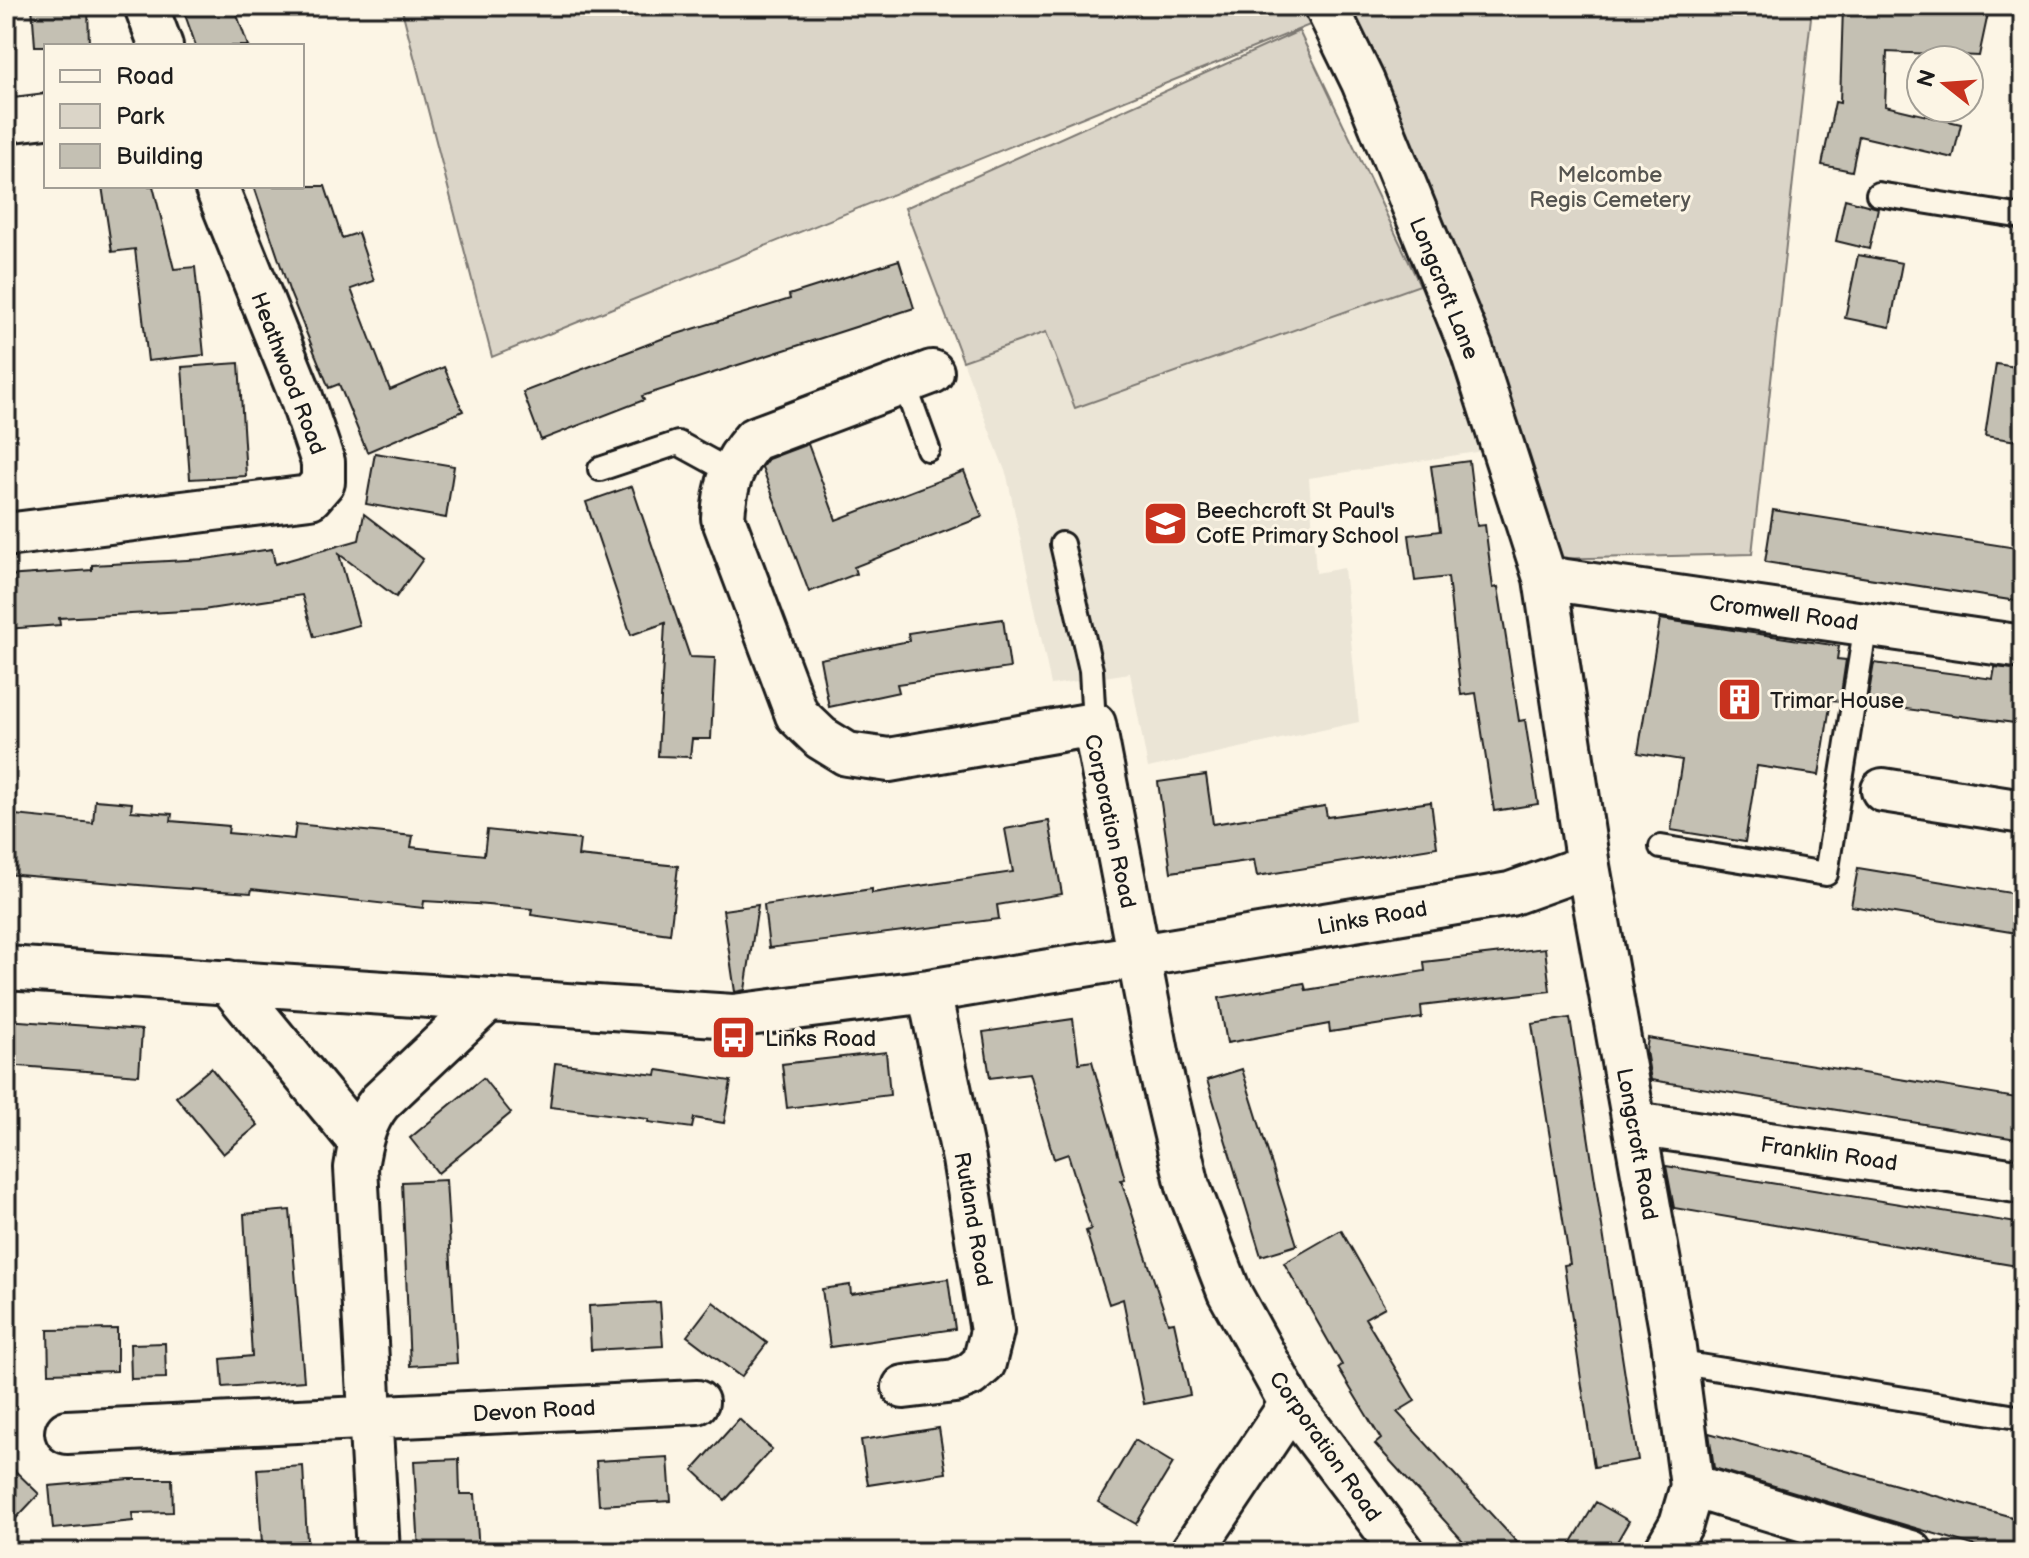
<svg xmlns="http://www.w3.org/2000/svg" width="2029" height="1558" viewBox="0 0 2029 1558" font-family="'Balsamiq Sans',sans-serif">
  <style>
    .built { fill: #ebe5d6 }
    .green { fill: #dbd5c8; stroke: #7c7872; stroke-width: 2 }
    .building { fill: #c4c0b3; stroke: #1c1c1c; stroke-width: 2 }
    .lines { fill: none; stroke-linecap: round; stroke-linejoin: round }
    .service-casing { stroke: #1c1c1c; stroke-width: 28 }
    .minor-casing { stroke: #1c1c1c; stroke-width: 48 }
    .service { stroke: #fcf5e5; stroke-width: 22 }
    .minor { stroke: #fcf5e5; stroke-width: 42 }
    .labels { text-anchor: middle; stroke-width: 6; stroke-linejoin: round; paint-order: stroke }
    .park-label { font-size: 22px; fill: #555450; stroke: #fcf5e5 }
    .street-label { font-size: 22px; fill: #1c1c1c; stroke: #fcf5e5 }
    .poi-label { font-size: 22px; fill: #1c1c1c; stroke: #fcf5e5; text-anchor: start }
  </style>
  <rect width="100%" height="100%" fill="#fcf5e5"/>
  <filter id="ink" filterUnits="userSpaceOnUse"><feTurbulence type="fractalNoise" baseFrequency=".0125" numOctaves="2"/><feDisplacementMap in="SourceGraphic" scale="16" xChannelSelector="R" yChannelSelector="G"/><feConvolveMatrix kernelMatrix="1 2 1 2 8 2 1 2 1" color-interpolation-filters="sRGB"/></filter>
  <g filter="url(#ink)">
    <!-- built -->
    <path class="built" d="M 1420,285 L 1483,451 L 1309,478 L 1316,573 L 1344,568 L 1359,722 L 1148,768 L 1130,673 L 1051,685 L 1007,476 L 963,361 L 1046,332 L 1075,408 Z"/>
    <!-- green -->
    <path class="green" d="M 401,6 L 1823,6 L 1812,8 L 1752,554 L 1550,559 L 1344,11 L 492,357 Z
      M 1299,31 L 1420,285 L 1075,408 L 1046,332 L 963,361 L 905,208 Z"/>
    <!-- building -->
    <path class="building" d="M 32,6 L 88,6 L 89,46 L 35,46 Z
      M 182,6 L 234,6 L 248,46 L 196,46 Z
      M 1843,7 L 1888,8 L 1888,13 L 1989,9 L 1979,56 L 1887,52 L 1885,106 L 1961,124 L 1953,158 L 1859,136 L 1852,171 L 1822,165 L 1835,102 L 1840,103 Z
      M 102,186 L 153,186 L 174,269 L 195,267 L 204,355 L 148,361 L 135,249 L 112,252 Z
      M 254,186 L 325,186 L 342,238 L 358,233 L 374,281 L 351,289 L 390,390 L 444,367 L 463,411 L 367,452 L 339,384 L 329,388 L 290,293 Z
      M 1845,199 L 1878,208 L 1869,249 L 1836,241 Z
      M 1858,255 L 1902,263 L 1890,327 L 1845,318 Z
      M 899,260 L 914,308 L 642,396 L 644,400 L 541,440 L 523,392 L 664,338 L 790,299 L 789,295 Z
      M 239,363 L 246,476 L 190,479 L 182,367 Z
      M 1996,364 L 2023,368 L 2023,442 L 1985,436 Z
      M 808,444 L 836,520 L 964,471 L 982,517 L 854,567 L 856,574 L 809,592 L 762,467 L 768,459 Z
      M 375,453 L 454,466 L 446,518 L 366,504 Z
      M 1469,461 L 1477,526 L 1485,525 L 1493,588 L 1498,587 L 1519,721 L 1525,720 L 1538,804 L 1494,811 L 1476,693 L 1461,695 L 1448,577 L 1415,581 L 1409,535 L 1440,531 L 1431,466 Z
      M 632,486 L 690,657 L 715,658 L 711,739 L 692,739 L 690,757 L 658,756 L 665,623 L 631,635 L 586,502 Z
      M 1773,510 L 2023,549 L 2023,602 L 1765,562 Z
      M 364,514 L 423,559 L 396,597 L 339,554 L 359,625 L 314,637 L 302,595 L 203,610 L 59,618 L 60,625 L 6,629 L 6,576 L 92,570 L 92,565 L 206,559 L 272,549 L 275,564 L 359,540 Z
      M 1003,619 L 1010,668 L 897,684 L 899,692 L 829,707 L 820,659 L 909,641 L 908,633 Z
      M 1660,619 L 1839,646 L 1837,659 L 1846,660 L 1840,701 L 1831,700 L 1819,775 L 1757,766 L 1745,842 L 1671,830 L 1682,760 L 1638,753 Z
      M 1874,663 L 1993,679 L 1995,667 L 2023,670 L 2023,724 L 1867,704 Z
      M 1206,775 L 1213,824 L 1325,806 L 1327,817 L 1431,802 L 1437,847 L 1257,876 L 1254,860 L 1171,872 L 1158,782 Z
      M 95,800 L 132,803 L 131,811 L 172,814 L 171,821 L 229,826 L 228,833 L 294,839 L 296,824 L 413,836 L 411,847 L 484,855 L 487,830 L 580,840 L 578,856 L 678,866 L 670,934 L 531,915 L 532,909 L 476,904 L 424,901 L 423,908 L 252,889 L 251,893 L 175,888 L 6,874 L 6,814 L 93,823 Z
      M 1049,821 L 1062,894 L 997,905 L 999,919 L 769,948 L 764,905 L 872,889 L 872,893 L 1013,872 L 1005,829 Z
      M 1858,868 L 2023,895 L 2023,934 L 1851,906 Z
      M 758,905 L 745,990 L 735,992 L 723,910 Z
      M 1545,948 L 1550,991 L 1421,1006 L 1422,1018 L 1330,1032 L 1329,1024 L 1227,1043 L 1219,998 L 1304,983 L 1306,990 L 1425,971 L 1424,962 Z
      M 1570,1018 L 1638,1460 L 1594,1467 L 1564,1265 L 1570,1264 L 1532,1024 Z
      M 1073,1019 L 1079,1063 L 1092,1061 L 1125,1179 L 1121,1180 L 1168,1323 L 1174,1322 L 1190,1395 L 1144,1404 L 1123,1299 L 1109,1304 L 1086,1231 L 1091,1229 L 1068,1154 L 1054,1159 L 1029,1073 L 990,1078 L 983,1032 Z
      M 6,1020 L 142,1030 L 139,1075 L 6,1065 Z
      M 1648,1038 L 2023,1099 L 2023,1140 L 1651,1080 L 1646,1051 Z
      M 886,1052 L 890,1095 L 787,1108 L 782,1064 Z
      M 555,1063 L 656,1075 L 657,1070 L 731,1081 L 724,1123 L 694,1118 L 692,1128 L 648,1122 L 649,1119 L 550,1107 Z
      M 211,1068 L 258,1125 L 223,1154 L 176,1097 Z
      M 1242,1069 L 1297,1245 L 1261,1256 L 1207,1080 Z
      M 483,1078 L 511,1113 L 438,1173 L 410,1138 Z
      M 1666,1166 L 2023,1224 L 2023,1267 L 1674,1208 Z
      M 446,1180 L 457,1363 L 410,1366 L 402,1182 Z
      M 290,1210 L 304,1381 L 223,1387 L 221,1359 L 252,1356 L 244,1214 Z
      M 1341,1230 L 1385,1307 L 1365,1318 L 1415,1401 L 1397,1412 L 1526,1552 L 1473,1552 L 1375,1444 L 1381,1439 L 1338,1368 L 1342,1365 L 1284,1263 Z
      M 948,1279 L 955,1329 L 830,1347 L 822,1289 L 850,1285 L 851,1294 Z
      M 660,1302 L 663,1346 L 591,1350 L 589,1306 Z
      M 713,1302 L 767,1343 L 741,1377 L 687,1336 Z
      M 117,1329 L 117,1371 L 49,1373 L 48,1330 Z
      M 165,1343 L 166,1378 L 131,1379 L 130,1344 Z
      M 739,1419 L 772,1449 L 725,1500 L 693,1470 Z
      M 939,1428 L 946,1473 L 868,1485 L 861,1440 Z
      M 1709,1433 L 2023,1520 L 2023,1552 L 1996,1552 L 1714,1468 Z
      M 1135,1440 L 1173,1463 L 1136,1524 L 1098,1502 Z
      M 668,1457 L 671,1501 L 599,1505 L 596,1461 Z
      M 459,1459 L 460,1494 L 475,1494 L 479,1552 L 419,1552 L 414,1461 Z
      M 6,1462 L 39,1494 L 6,1529 Z
      M 303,1466 L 307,1541 L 262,1544 L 257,1469 Z
      M 129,1479 L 172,1479 L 173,1512 L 132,1513 L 133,1521 L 53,1529 L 49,1486 Z
      M 1596,1502 L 1629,1521 L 1611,1552 L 1566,1552 Z
      M 1788,1540 L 1828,1552 L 1785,1552 Z"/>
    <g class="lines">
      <defs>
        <path id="service" d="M 1878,194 L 2023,217
          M 904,383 L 928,449
          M 600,469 L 678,443 L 731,472
          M 1062,544 L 1091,670 L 1094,724
          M 1661,847 L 1826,874 L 1866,624
          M 1675,1362 L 2023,1418"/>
        <path id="minor" d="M 146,6 L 161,46
          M 1326,6 L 1363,82 L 1471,348 L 1545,578 L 1588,866 L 1673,1341 L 1692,1486 L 1911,1552
          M 6,121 L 46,116
          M 932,372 L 754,439 C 732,464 725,484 723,518 L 797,715 L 821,738 L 847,754 L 889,760 L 1094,724 L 1160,1068 L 1188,1186 L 1229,1292 L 1291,1404 L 1403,1552
          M 6,535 L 310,497 L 323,482 L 323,462 L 300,394 L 216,186
          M 1545,578 L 2023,647
          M 1883,790 L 2023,812
          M 6,968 L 733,1016 L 929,991 L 1510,894 L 1588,866
          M 228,982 L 360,1142
          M 1635,1124 L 2023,1182
          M 904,1387 L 955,1381 L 970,1375 L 984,1363 L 992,1331 L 964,1159 L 929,991
          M 67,1432 L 697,1402
          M 378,1552 L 356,1168 C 360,1142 364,1122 380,1102 L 487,1001
          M 1192,1552 L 1291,1404
          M 1665,1552 L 1681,1524 L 1692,1486"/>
      </defs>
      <!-- service casing -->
      <use href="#service" class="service-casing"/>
      <!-- minor casing -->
      <use href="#minor" class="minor-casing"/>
      <!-- service -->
      <use href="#service" class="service"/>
      <!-- minor -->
      <use href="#minor" class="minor"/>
    </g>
  </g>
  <!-- icons -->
  <defs>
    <symbol id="school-square" viewBox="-11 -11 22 22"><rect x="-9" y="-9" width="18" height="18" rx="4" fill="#c8321e" stroke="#fcf5e5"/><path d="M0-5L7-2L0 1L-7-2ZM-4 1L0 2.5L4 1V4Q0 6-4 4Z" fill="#fff"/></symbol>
    <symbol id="building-square" viewBox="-11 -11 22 22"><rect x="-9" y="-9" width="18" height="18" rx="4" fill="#c8321e" stroke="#fcf5e5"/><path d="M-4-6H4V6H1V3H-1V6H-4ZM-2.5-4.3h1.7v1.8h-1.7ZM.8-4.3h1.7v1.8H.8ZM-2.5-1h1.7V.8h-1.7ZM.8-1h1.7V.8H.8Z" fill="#fff"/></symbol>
    <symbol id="bus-square" viewBox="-11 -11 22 22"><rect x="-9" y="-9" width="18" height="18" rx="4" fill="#c8321e" stroke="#fcf5e5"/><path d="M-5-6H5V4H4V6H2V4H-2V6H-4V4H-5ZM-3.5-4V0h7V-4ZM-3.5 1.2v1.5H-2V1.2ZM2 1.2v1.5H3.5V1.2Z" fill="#fff"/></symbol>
  </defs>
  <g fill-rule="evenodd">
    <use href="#school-square" x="1140" y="498" width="51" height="51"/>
    <use href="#building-square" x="1714" y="674" width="51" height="51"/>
    <use href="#bus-square" x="708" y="1012" width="51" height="51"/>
  </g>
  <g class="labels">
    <!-- park labels -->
    <g class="park-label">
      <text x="1610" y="182">Melcombe<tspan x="1610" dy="25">Regis Cemetery</tspan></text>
    </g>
    <!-- street labels -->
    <g class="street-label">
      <text transform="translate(1445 288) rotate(68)" y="8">Longcroft Lane</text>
      <text transform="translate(289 373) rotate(69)" y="8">Heathwood Road</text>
      <text transform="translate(1784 612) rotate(8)" y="8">Cromwell Road</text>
      <text transform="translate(1111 821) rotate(78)" y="8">Corporation Road</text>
      <text transform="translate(1372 917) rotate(-10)" y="8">Links Road</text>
      <text transform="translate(1638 1144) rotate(80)" y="8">Longcroft Road</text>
      <text transform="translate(1829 1153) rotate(8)" y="8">Franklin Road</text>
      <text transform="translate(974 1219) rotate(80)" y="8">Rutland Road</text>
      <text transform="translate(534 1410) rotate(-3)" y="8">Devon Road</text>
      <text transform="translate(1326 1446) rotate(55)" y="8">Corporation Road</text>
    </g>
    <!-- poi labels -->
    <g class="poi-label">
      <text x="1196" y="518">Beechcroft St Paul's<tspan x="1196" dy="25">CofE Primary School</tspan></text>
      <text x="1770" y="708">Trimar House</text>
      <text x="765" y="1046">Links Road</text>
    </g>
  </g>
  <!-- margin -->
  <rect width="2029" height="1558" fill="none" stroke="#fcf5e5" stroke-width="32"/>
  <rect x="16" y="16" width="1997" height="1526" fill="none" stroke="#1c1c1c" stroke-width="3" filter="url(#ink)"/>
  <!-- legend -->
  <rect x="44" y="44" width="260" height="144" fill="#fcf5e5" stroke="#a29e95" stroke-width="2"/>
  <rect x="60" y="70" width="40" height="12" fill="#fcf5e5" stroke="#a29e95" stroke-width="2"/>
  <text x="116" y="84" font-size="24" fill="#1c1c1c">Road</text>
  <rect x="60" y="104" width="40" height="24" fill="#dbd5c8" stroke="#a29e95" stroke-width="2"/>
  <text x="116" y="124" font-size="24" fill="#1c1c1c">Park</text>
  <rect x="60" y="144" width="40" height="24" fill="#c4c0b3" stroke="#a29e95" stroke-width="2"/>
  <text x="116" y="164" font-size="24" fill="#1c1c1c">Building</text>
  <!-- north arrow -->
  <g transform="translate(1945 84) rotate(287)"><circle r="38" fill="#fcf5e5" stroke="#a29e95" stroke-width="2"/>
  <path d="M0-6L14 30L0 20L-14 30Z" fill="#c8321e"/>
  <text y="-12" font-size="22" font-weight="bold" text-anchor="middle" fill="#1c1c1c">N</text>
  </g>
</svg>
